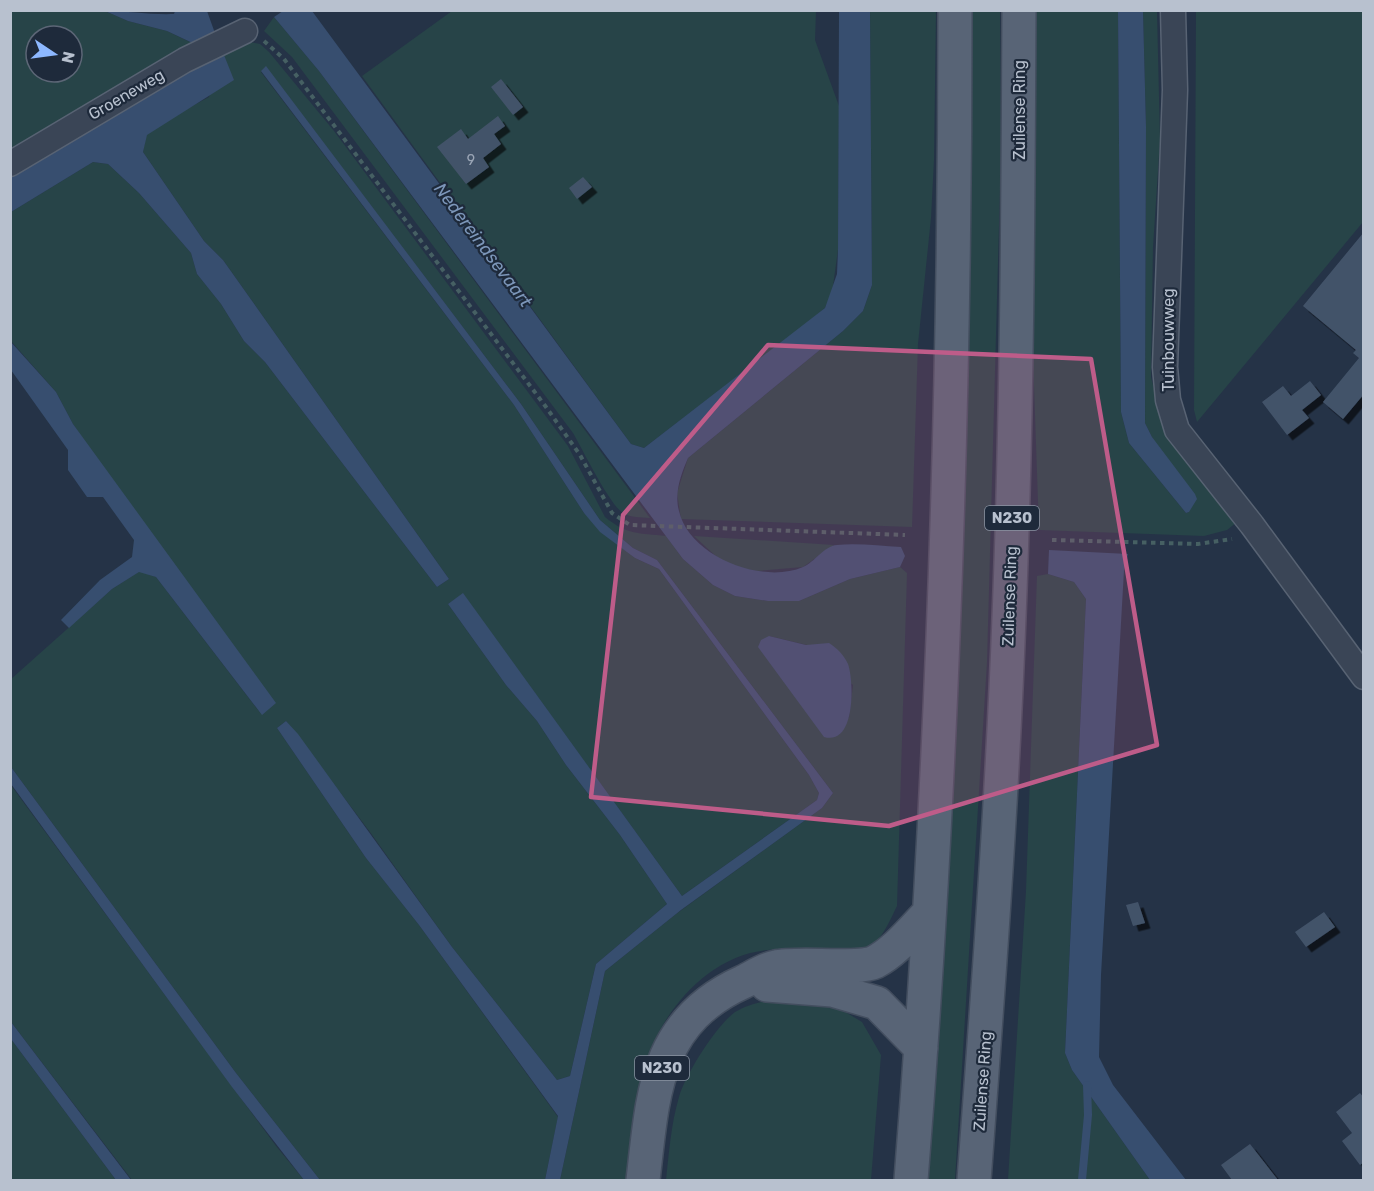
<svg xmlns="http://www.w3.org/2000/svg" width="1374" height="1191" viewBox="0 0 1374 1191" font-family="Rubik,sans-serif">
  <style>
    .green { fill: #274448; fill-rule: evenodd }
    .water { fill: #374e6f }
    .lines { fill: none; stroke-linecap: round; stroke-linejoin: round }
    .stream { stroke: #374e6f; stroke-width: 8 }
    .building { fill: #435369; filter: url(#shadow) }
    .street-casing { stroke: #586373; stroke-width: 27 }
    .primary-casing { stroke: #434e5f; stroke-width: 36 }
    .path { stroke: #466063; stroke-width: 4; stroke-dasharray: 4.5 4.5; stroke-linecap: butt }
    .street { stroke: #3a4556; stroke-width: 24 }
    .primary { stroke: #586476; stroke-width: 33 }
    .marked { fill: #be5c89; fill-opacity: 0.2; stroke: #be5c89; stroke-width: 4.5; stroke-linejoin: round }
    .labels { text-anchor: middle; stroke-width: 4.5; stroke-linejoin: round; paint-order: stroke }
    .number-label { font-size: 14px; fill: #9ba6b6 }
    .shield { fill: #1e2a3b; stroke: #8a94a3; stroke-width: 1.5 }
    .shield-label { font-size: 15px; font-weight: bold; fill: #b8c1cf }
    .street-label { font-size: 16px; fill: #b8c1cf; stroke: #1e2a3b }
    .water-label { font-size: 18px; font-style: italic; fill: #7c96b9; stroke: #1e2a3b }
  </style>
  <defs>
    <filter id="shadow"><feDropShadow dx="5.5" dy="5.5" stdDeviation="0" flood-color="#0009"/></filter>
  </defs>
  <rect width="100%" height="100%" fill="#253347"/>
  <!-- green -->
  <path class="green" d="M 10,11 L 105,11 L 128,21 L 167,31 L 192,43 L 11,156 ZM 36,36 L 72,36 L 72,72 L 36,72 Z
    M 452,11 L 816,11 L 815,40 L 839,106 L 838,250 L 832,293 L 825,308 L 810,321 L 644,448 L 631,444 L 362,76 Z
    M 870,11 L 936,11 L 934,160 L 931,218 L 918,344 L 912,527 L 681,519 L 677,493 L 688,458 L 843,331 L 863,311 L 872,285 Z
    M 965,11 L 1000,11 L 1001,153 L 987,662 L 955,1180 L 923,1180 Z
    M 1034,11 L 1118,11 L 1121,412 L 1129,443 L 1186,513 L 1189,512 L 1145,423 L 1146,127 L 1143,11 L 1157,11 L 1160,140 L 1153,247 L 1151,377 L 1159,409 L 1237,522 L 1227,530 L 1204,536 L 1039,530 L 1029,241 Z
    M 1196,11 L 1364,11 L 1363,222 L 1197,422 L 1194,410 Z
    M 274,17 L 319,71 L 650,518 C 641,517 631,518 623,513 C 609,504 583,450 573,433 L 292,57 L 264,31 Z
    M 250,42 L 260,44 L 269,52 L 334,131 L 568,446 L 605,517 C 627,535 639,533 666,536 L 683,559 L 713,585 L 735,596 L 768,601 L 799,601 L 850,579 L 900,567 L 907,573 L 897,906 C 891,918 883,938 872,944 C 840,962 801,947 768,950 C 714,954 670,1002 651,1049 C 636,1089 636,1138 631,1180 L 560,1180 L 605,971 L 676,914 L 822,808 L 833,793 L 657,560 L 633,548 L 600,520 L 521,404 L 266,67 L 261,72 L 514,405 L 584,513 L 635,558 L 659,569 L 809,775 L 819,793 L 817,800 L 682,896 L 463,594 L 448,604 L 506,685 L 537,721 L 566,765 L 620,835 L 667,904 L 596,964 L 570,1076 L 557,1080 L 452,947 L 370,832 L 286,721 L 277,728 L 366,858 L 419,925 L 558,1117 L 545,1180 L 320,1180 L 236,1073 L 11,767 L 10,680 L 112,589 L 140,571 L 156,577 L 261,714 L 73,424 L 56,392 L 11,341 L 11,212 L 93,162 L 108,164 L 139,193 L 191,253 L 197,274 L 221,304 L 244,341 L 265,362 L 437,587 L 449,579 L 223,260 L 204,241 L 143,152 L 146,135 L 168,119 L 209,97 L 222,50 ZM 769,636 L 807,645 L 853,685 L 849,718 Z
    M 694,536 L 834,545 L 803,567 L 757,571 L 739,569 L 720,560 Z
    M 1048,574 L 1074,582 L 1086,599 L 1065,1053 L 1072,1070 L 1150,1180 L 1008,1180 L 1026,891 L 1037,576 Z
    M 10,784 L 276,1146 L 304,1180 L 132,1180 L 11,1022 Z
    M 766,1001 L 827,1001 L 862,1022 L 881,1055 L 871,1180 L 666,1180 C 669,1153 671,1124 679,1097 C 685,1075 716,1026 735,1012 C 745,1006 755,1003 766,1001 Z
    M 11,1039 L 116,1180 L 11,1180 Z"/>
  <!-- water -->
  <path class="water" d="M 105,11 C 128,11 151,15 174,14 L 175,11 L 207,11 L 216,36 L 201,47 L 167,31 L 128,21 Z
    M 283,11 L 312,11 L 631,444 L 644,448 L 825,308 L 837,274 L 838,250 L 839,11 L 870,11 L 872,285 L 863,311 L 843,331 L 688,458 C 681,474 674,493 679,511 C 689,556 762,585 803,567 C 815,562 824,546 837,545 C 858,543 880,546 901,547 L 905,556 L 900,567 L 850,579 L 799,601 L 768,601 L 735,596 L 713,585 L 683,559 L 319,71 L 274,17 Z
    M 1118,11 L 1143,11 L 1146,127 L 1145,423 L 1152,437 L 1195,494 L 1197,499 L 1189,512 L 1186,513 L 1129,443 L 1121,412 Z
    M 222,50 L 234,80 L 147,135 L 143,152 L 204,241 L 223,260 L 449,579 L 437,587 L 265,362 L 244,341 L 221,304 L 197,274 L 191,253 L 139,193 L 108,164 L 93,162 L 11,212 L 11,176 Z
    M 266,66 L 521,404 L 600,520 L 633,548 L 657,560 L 833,793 L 822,808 L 681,910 L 605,971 L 560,1180 L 545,1180 L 558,1116 L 419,925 L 366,858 L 277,728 L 286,721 L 298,734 L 452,947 L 557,1080 L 570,1076 L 596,964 L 667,904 L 620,835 L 566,765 L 537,721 L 506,685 L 448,604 L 463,593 L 682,896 L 817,800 L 819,793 L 809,775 L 659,569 L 635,558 L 600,532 L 584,513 L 514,405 L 261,71 Z
    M 10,341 L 56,392 L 73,424 L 276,703 L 262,715 L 156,577 L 139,572 L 112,589 L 69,628 L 61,620 L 100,580 L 132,557 L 134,540 L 103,497 L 87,497 L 68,470 L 68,450 L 11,370 Z
    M 1049,550 L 1128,554 L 1124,570 L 1101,975 L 1099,1057 L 1113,1085 L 1186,1180 L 1150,1180 L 1072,1070 L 1065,1053 L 1086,599 L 1074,582 L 1048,574 Z
    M 769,636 L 806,645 L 829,643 C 837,648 844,655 848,664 C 854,681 856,746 824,737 L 758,647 L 761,640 Z
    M 11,767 L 236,1073 L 320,1180 L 304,1180 L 232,1087 L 11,784 Z
    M 11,1022 L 131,1180 L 116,1180 L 11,1039 Z"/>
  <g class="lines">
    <!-- stream -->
    <path class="stream" d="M 1082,1180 L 1088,1115 L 1087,1085"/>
  </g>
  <!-- building -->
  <path class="building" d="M 501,79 L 523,107 L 513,115 L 491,87 Z
    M 498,116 L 505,126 L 494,134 L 501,144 L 483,158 L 489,167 L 466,184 L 437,147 L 461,129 L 468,139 Z
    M 583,177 L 592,187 L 577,199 L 569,188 Z
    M 1364,232 L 1364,394 L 1343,419 L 1323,402 L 1359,358 L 1353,353 L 1356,350 L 1303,306 Z
    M 1310,381 L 1321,395 L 1302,410 L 1309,418 L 1287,435 L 1262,402 L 1283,386 L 1291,396 Z
    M 1138,902 L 1145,923 L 1133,926 L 1126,905 Z
    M 1324,912 L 1335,927 L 1306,947 L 1295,932 Z
    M 1360,1093 L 1364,1098 L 1364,1162 L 1360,1165 L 1342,1141 L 1352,1133 L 1336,1112 Z
    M 1250,1144 L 1278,1180 L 1232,1180 L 1221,1165 Z"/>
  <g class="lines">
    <defs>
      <path id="street" d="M 1173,10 L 1175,90 L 1165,367 L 1168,400 L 1177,430 L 1252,525 L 1364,677
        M 10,164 L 185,60 L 245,31"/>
      <path id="primary" d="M 767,985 L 832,990 L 877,1003 L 921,1048
        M 643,1180 C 653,1095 654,1022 743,982 C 753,977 765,969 776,967 C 798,962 859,970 875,962 C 896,951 913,929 929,913
        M 911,1180 C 942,791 955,401 955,10
        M 974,1180 C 988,993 1002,805 1009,617 C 1017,415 1018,213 1019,10"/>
    </defs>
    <!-- street casing -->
    <use href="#street" class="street-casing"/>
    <!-- primary casing -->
    <use href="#primary" class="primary-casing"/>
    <!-- path -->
    <path class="path" d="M 264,41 L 284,59 L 546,407 L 580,455 L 612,513 L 630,525 L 905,535
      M 1052,540 L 1198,544 L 1232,539"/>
    <!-- street -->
    <use href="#street" class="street"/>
    <!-- primary -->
    <use href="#primary" class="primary"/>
  </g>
  <!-- marked area -->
  <path class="marked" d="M 768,345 L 1091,359 L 1157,745 L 889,826 L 591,797 L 623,515 Z"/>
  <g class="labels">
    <!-- number labels -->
    <g class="number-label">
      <text x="471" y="165">9</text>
    </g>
    <!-- shield labels -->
    <g class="shield">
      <rect x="985" y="506" width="54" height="24" rx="4.5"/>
      <rect x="635" y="1056" width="54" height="24" rx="4.5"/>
    </g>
    <g class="shield-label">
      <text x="1012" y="523">N230</text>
      <text x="662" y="1073">N230</text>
    </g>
    <!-- street labels -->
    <g class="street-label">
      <text transform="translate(126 94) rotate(-30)" y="6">Groeneweg</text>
      <text transform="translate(1019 110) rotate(-90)" y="6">Zuilense Ring</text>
      <text transform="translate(1168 340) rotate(-90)" y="6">Tuinbouwweg</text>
      <text transform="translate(1009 596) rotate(-88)" y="6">Zuilense Ring</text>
      <text transform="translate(982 1081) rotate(-86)" y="6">Zuilense Ring</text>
    </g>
    <!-- water labels -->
    <g class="water-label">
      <text transform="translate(483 245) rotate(53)" y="6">Nedereindsevaart</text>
    </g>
  </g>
  <!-- border -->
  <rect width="1374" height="1191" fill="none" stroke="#b8c1cf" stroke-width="24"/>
  <!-- north arrow -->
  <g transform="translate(54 54) rotate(103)"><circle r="28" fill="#1e2a3b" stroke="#5c6676" stroke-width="1.5"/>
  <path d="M0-4.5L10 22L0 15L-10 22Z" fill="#8db8ff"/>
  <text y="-9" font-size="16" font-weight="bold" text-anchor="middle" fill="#b8c1cf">N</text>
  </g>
</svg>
